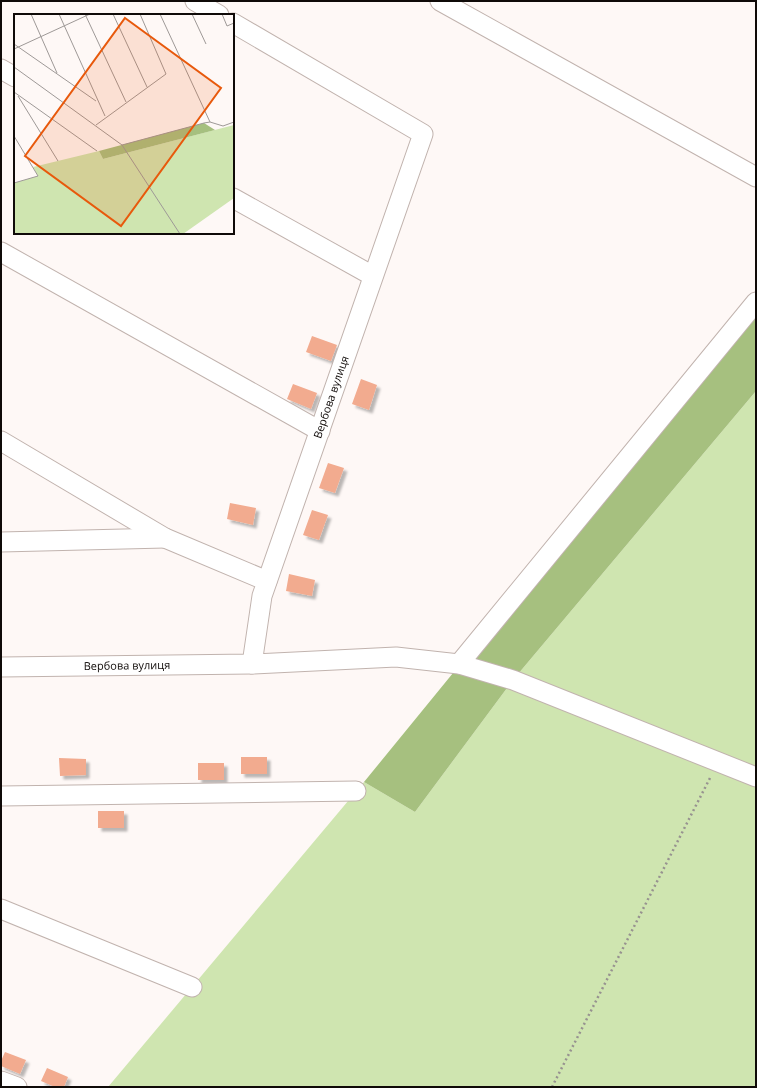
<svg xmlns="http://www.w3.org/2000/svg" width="757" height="1088" viewBox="0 0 757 1088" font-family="'Open Sans',sans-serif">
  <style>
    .green { fill: #cfe5b0 }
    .forest { fill: #a6c07f }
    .building { fill: #f2ab8f; filter: url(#shadow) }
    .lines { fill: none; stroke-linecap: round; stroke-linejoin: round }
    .minor-casing { stroke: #c1b3ae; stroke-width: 21 }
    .path { stroke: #979290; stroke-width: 2.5; stroke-dasharray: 2 3; stroke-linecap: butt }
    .minor { stroke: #fff; stroke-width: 19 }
    .labels { text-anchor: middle; stroke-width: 4; stroke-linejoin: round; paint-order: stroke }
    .street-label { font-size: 11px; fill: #0f0a08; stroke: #fff }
    .inset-road { fill: none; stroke: #9e9997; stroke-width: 1 }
    .view { fill: #e8590c; fill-opacity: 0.15; stroke: #e8590c; stroke-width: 2 }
    .inset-edge { fill: none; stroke: #0f0a08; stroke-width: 2 }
  </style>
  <defs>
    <filter id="shadow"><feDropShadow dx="3.5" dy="3.5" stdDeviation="1" flood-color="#0004"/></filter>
  </defs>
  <rect width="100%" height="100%" fill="#fef8f6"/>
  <!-- green -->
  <path class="green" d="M 756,391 L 756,1087 L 108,1087 L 364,782 L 415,812 L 513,680 Z"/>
  <!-- forest -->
  <path class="forest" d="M 756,302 L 756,391 L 513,680 L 415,812 L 364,782 Z"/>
  <!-- building -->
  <path class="building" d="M 312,336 L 337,345 L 331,361 L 306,352 Z
    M 361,379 L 377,385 L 369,410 L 352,404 Z
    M 293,384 L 317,393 L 311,409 L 287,399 Z
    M 328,463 L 344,468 L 335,493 L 319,488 Z
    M 230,503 L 256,508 L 253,525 L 227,519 Z
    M 312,510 L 328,515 L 319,540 L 303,535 Z
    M 289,574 L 315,580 L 312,596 L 286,591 Z
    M 241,757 L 267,757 L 267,774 L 241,774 Z
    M 59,758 L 86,759 L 86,775 L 60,776 Z
    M 198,763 L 224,763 L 224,780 L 198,780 Z
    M 98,811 L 124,811 L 124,828 L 98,828 Z
    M 5,1052 L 26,1060 L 20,1074 L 1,1066 L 1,1061 Z
    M 47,1068 L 68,1077 L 64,1087 L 55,1087 L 41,1081 Z"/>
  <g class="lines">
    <defs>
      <g id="minor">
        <path d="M 195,1 L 219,15"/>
        <path d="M 440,1 L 756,177"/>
        <path d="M 233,23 L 423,134 L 262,596 L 252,664"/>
        <path d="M 1,69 L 15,77"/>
        <path d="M 233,198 L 373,276"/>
        <path d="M 1,252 L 320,431"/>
        <path d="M 1,441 L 165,538 L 267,581"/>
        <path d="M 1,542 L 165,538"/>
        <path d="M 459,664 L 756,302"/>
        <path id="s1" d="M 1,667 L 252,664 L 396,657 L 459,664 L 513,680 L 756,777"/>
        <path d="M 1,796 L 356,791"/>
        <path d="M 1,909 L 192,987"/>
        <path d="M 1,1081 L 17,1087"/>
      </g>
    </defs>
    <!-- minor casing -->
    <use href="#minor" class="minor-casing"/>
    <!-- path -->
    <path class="path" d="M 552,1087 L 710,778"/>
    <!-- minor -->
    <use href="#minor" class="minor"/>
  </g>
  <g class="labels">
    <!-- street labels -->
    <g class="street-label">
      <text transform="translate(331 397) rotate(-71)" y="4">Вербова вулиця</text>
      <text dy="4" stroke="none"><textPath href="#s1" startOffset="126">Вербова вулиця</textPath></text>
    </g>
  </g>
  <!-- overview -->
  <g transform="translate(14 14)">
    <rect width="220" height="220" fill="#fef8f6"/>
    <path d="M 220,111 L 220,184 L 169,220 L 0,220 L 0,169 L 24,162 L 19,153 L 85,137 L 89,145 Z" fill="#cfe5b0"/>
    <path d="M 190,109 L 201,116 L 89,145 L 85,137 Z" fill="#a6c07f"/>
    <path class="inset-road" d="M 17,0 L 43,59M 45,0 L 91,102M 71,0 L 112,88M 99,0 L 133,73M 146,0 L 196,108M 178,0 L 192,30M 208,0 L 213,12 L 220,9M 0,30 L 82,87M 0,35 L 76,0M 0,53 L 108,131 L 166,220M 0,78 L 83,137M 4,82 L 44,147M 82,111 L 152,60 L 126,0M 0,122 L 24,162 L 0,169M 108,131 L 190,109 L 196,108 L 209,112 L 220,108"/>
    <path class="view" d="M 111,4 L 207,74 L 107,212 L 11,142 Z"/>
    <rect width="220" height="220" class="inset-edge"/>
  </g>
  <!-- border -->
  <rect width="757" height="1088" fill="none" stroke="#0f0a08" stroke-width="4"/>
</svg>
